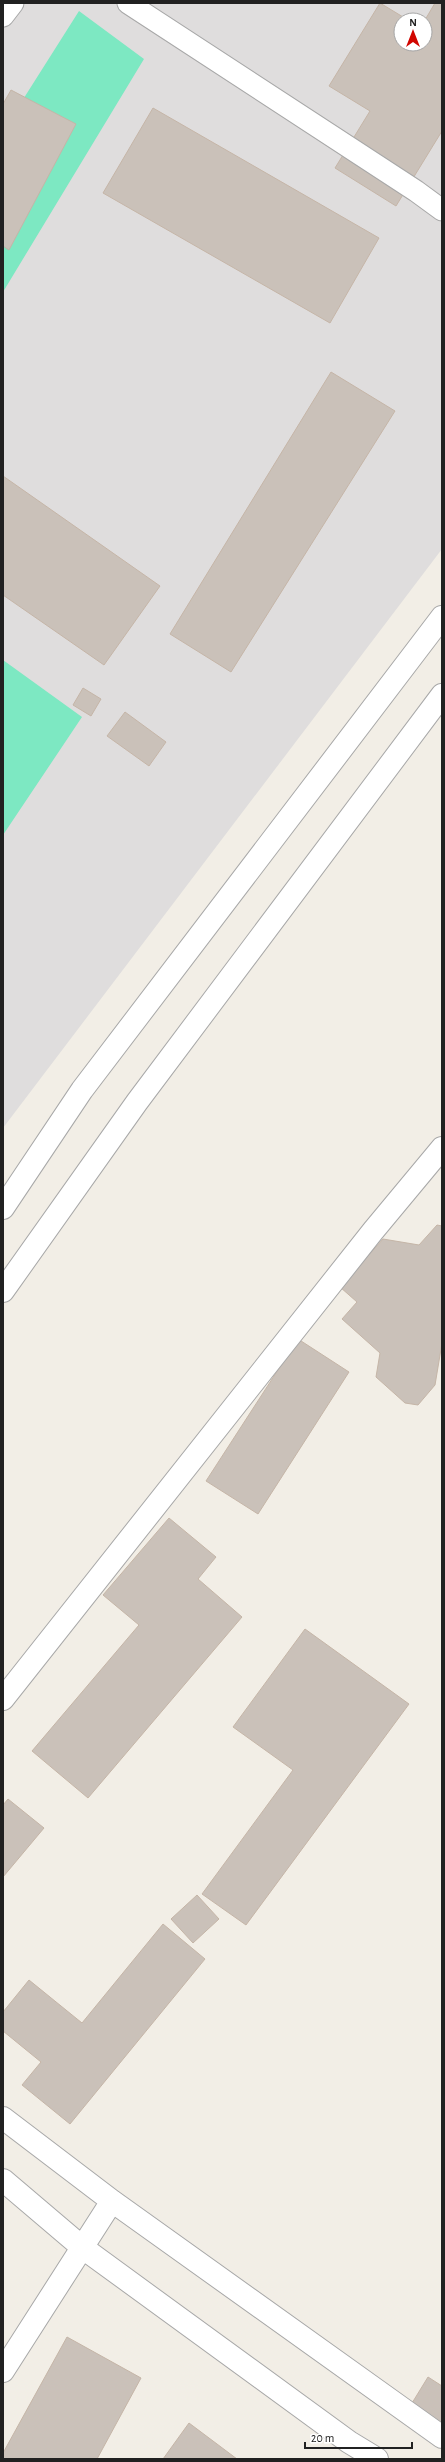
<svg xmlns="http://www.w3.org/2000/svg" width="445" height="2462" viewBox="0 0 445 2462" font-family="'Alegreya Sans',sans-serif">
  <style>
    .residential { fill: #dfdddd; fill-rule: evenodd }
    .pitch { fill: #7de8c2 }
    .building { fill: #cac1b9; stroke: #c5b5a7 }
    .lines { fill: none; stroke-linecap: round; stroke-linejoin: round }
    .lane-casing { stroke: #a8a8a8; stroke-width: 23 }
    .street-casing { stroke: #a8a8a8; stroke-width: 24 }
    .lane { stroke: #fff; stroke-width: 21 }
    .street { stroke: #fff; stroke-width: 22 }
  </style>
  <rect width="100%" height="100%" fill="#f2eee6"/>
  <!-- residential -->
  <path class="residential" d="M 3,3 L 442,3 L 442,549 L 3,1128 ZM 401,20 L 425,20 L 425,44 L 401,44 Z"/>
  <!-- pitch -->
  <path class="pitch" d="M 79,11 L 144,59 L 3,292 L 3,131 Z
    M 3,660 L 82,717 L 3,835 Z"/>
  <!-- building -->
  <path class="building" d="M 380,3 L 408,20 L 401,20 L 401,44 L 425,44 L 425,20 L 435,3 L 442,3 L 442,131 L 396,206 L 335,168 L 370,111 L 329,86 Z
    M 11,90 L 76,124 L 9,250 L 3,246 L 3,104 Z
    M 153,108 L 379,238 L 330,323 L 103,193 Z
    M 331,372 L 395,411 L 231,672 L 170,634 Z
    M 3,476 L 160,586 L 104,665 L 3,595 Z
    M 83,688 L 101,699 L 91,716 L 73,705 Z
    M 125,712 L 166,742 L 149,766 L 107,736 Z
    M 437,1225 L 442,1226 L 442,1343 L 435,1385 L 418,1405 L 405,1403 L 376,1377 L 380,1353 L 342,1319 L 357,1302 L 340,1287 L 383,1239 L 419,1245 Z
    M 298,1339 L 349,1372 L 258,1514 L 206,1481 Z
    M 169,1518 L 216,1557 L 198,1579 L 242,1617 L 88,1798 L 32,1751 L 139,1625 L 103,1595 Z
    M 305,1629 L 409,1704 L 246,1925 L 202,1894 L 293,1770 L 233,1727 Z
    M 8,1799 L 44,1828 L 3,1877 L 3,1805 Z
    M 197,1895 L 219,1919 L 193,1943 L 171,1919 Z
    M 163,1924 L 205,1959 L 70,2124 L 22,2085 L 41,2062 L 3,2031 L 3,2012 L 29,1980 L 82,2023 Z
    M 67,2337 L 141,2378 L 97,2459 L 3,2459 L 3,2453 Z
    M 428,2377 L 442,2386 L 442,2423 L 440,2426 L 409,2408 Z
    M 189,2423 L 237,2459 L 163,2459 Z"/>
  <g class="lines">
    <defs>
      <path id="lane" d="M 128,3 L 416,191 L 442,210
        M 3,16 L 13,3"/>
      <path id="street" d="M 3,1208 L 82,1090 L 442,617
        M 3,1291 L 137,1102 L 442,695
        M 3,1699 L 373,1231 L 442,1148
        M 3,2118 L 112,2201 L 442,2437
        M 3,2180 L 83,2248 L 349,2442 L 377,2459
        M 3,2371 L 112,2201"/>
    </defs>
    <!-- lane casing -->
    <use href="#lane" class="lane-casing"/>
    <!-- street casing -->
    <use href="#street" class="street-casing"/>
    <!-- lane -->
    <use href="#lane" class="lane"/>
    <!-- street -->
    <use href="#street" class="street"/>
  </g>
  <!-- border -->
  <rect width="445" height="2462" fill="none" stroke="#212121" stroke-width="8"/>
  <!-- north arrow -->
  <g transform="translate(413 32)"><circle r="19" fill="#ffffff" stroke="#a6a6a6"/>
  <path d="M0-3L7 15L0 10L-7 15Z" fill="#d10600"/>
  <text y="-6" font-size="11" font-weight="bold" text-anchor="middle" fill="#212121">N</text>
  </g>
  <!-- scale -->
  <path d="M305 2442v6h107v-6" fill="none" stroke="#212121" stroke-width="2"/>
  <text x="311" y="2442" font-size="12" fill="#212121" stroke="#ffffff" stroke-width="3" paint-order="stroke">20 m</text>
</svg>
